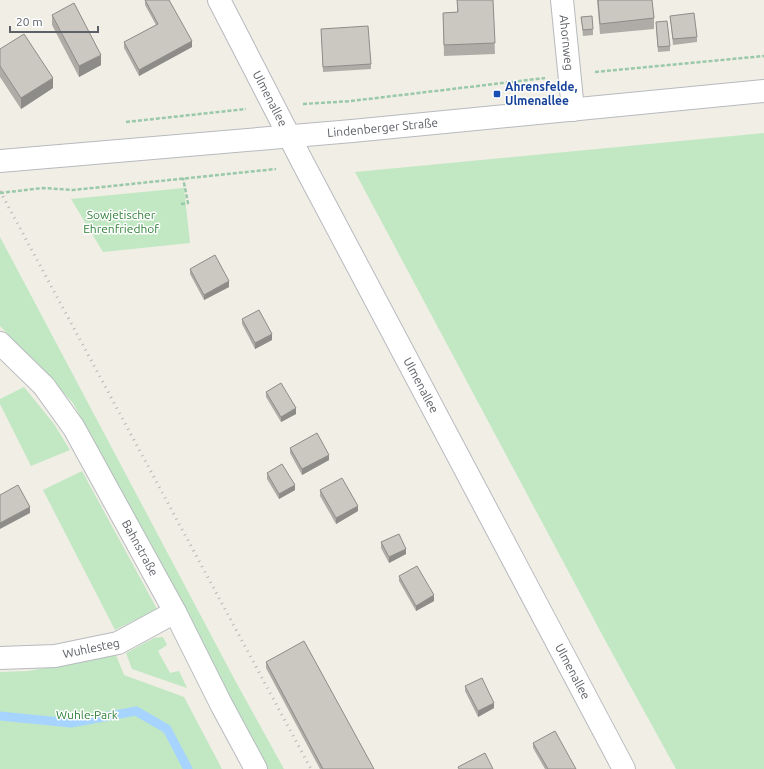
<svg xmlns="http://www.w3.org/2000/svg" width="764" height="769" viewBox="0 0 764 769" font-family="Ubuntu,sans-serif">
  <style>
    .green { fill: #c1e8c3 }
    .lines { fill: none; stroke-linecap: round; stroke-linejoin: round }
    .stream { stroke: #a6d4ff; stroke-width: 9 }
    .minor-casing { stroke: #b7babf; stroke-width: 24 }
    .tertiary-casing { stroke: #b7babf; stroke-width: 24 }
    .path { stroke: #9ac9a9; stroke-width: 2.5; stroke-dasharray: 4 2; stroke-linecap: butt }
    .minor { stroke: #fff; stroke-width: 22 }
    .tertiary { stroke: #fff; stroke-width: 22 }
    .rail { stroke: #b6b7b7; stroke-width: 3; stroke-dasharray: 1 5; stroke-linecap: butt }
    .wall { fill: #afaca7 }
    .shaded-wall { fill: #8e8c88 }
    .building { fill: #cbc8c2; stroke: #8e8c88 }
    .transit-dot { fill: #1a4fb4; stroke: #fff; stroke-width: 1.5 }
    .labels { text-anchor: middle; stroke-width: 3; stroke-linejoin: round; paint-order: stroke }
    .street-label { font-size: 12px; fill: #5d6066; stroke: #fff }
    .transit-label { font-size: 12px; font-weight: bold; fill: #164399; stroke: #fff; text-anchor: start }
    .park-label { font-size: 12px; fill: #318139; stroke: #fff }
  </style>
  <rect width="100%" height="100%" fill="#f0eee5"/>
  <!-- green -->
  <path class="green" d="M 764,133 L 764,769 L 676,769 L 605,640 L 355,172 Z
    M 184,188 L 190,243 L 103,252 L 71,199 Z
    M 0,237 L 237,684 L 284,769 L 268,769 L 73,403 L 0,326 Z
    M 24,387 L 54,424 L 70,450 L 31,466 L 0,404 L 0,399 Z
    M 82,471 L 157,609 L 115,630 L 43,490 Z
    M 163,637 L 167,645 L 158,651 L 170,673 L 179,671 L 187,688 L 132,669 L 126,653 L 154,638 Z
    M 116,655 L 124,675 L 184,697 L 222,769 L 0,769 L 0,672 L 28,671 Z"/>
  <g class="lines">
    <!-- stream -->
    <path class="stream" d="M 0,716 L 71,723 L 136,711 L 167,729 L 188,769"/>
    <defs>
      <g id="minor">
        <path id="s1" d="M 219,0 L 304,165 L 624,769"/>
        <path id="s2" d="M 562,0 L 573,110"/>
        <path id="s3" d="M 0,343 L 44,386 L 74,428 L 175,612 L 221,704 L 256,769"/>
        <path id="s4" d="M 0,658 L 55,656 L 118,643 L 175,612"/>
      </g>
      <g id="tertiary">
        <path id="s5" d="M 0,161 L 352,131 L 764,91"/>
      </g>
    </defs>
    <!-- minor casing -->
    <use href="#minor" class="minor-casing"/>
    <!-- tertiary casing -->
    <use href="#tertiary" class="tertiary-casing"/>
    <!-- path -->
    <path class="path" d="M 595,72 L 764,56
      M 303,104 L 351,101 L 545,78
      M 126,122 L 246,109
      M 0,193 L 43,188 L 73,190 L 276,169
      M 181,204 L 188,203 L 183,178"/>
    <!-- minor -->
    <use href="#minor" class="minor"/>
    <!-- tertiary -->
    <use href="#tertiary" class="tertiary"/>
    <!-- rail -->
    <path class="rail" d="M 0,191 L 311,769"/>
  </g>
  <!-- wall -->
  <path class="wall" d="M 145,0 L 192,47 L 139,76 L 124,48 L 124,42 L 156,25 L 145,5 Z
    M 457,0 L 493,0 L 495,54 L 444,56 L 443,13 L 457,12 Z
    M 597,0 L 652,0 L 654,18 L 654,29 L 600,34 Z
    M 52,15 L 101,65 L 79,77 L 52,25 Z
    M 670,16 L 697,37 L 697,42 L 673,45 Z
    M 581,17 L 593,29 L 593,35 L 583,36 Z
    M 656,22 L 670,46 L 670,51 L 658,52 L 656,28 Z
    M 321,29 L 371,64 L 371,69 L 323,72 Z
    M 0,49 L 53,88 L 21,109 L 0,77 Z
    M 190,269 L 229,287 L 204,300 L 190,274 Z
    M 242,319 L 272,340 L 255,349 L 242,324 Z
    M 266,392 L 296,414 L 281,422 L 266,397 Z
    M 290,448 L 329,460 L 302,475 L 290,453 Z
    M 267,473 L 295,490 L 279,499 L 267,479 Z
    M 320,490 L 358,511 L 336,524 L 320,496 Z
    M 381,542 L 406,554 L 389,563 L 381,548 Z
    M 399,576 L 434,601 L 416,611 L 399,581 Z
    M 266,662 L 374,769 L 320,769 L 266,668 Z
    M 465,686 L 494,708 L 478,717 L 465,691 Z
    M 533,743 L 576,769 L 545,769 L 533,748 Z"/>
  <!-- shaded-wall -->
  <path class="shaded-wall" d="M 192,41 L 192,47 L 139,76 L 139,70 Z
    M 101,55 L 101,65 L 79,77 L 79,66 Z
    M 53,78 L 53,88 L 21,109 L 21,98 Z
    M 229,281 L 229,287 L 204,300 L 204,295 Z
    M 272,334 L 272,340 L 255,349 L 255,343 Z
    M 296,408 L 296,414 L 281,422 L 281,417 Z
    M 329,455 L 329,460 L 302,475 L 302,469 Z
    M 295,485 L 295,490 L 279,499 L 279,494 Z
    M 358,506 L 358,511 L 336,524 L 336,518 Z
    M 30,507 L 30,513 L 0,529 L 0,523 Z
    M 406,549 L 406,554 L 389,563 L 389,557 Z
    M 434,595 L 434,601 L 416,611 L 416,606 Z
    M 494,703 L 494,708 L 478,717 L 478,711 Z"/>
  <!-- building -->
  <path class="building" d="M 145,0 L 169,0 L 192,41 L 139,70 L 124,42 L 158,24 Z
    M 457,0 L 493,0 L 495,43 L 444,45 L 443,13 L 458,12 Z
    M 598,0 L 652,0 L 654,18 L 600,24 Z
    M 74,3 L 101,55 L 79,66 L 52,15 Z
    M 694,13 L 697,37 L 673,39 L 670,16 Z
    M 592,16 L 593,29 L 583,30 L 581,17 Z
    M 667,21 L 670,46 L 658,47 L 656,22 Z
    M 368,26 L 371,64 L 323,67 L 321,29 Z
    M 24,34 L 53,78 L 21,98 L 0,66 L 0,49 Z
    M 215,255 L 229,281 L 204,295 L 190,269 Z
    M 259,310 L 272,334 L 255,343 L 242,319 Z
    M 281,383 L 296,408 L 281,417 L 266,392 Z
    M 317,433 L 329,455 L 302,469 L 290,448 Z
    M 282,464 L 295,485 L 279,494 L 267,473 Z
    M 342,478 L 358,506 L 336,518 L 320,490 Z
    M 18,485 L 30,507 L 0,523 L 0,495 Z
    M 399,534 L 406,549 L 389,557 L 381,542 Z
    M 417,566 L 434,595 L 416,606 L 399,576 Z
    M 304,641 L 374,769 L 323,769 L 266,662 Z
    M 482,678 L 494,703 L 478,711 L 465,686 Z
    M 555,731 L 576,769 L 548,769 L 533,743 Z
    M 485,753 L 493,769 L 459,769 L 458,767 Z"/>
  <!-- markers -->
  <rect class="transit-dot" x="493" y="90" width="8" height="8" rx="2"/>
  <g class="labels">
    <!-- street labels -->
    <g class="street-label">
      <text dy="4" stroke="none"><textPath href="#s2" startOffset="43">Ahornweg</textPath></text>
      <text dy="4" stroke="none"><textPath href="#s1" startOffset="111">Ulmenallee</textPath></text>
      <text dy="4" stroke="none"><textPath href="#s5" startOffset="384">Lindenberger Straße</textPath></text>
      <text dy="4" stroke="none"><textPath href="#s1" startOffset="435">Ulmenallee</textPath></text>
      <text dy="4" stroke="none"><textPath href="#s3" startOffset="250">Bahnstraße</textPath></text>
      <text dy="4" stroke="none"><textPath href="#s4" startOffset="92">Wuhlesteg</textPath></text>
      <text dy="4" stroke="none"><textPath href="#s1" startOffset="759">Ulmenallee</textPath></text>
    </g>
    <!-- transit labels -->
    <g class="transit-label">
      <text x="505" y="91">Ahrensfelde,<tspan x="505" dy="14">Ulmenallee</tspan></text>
    </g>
    <!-- park labels -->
    <g class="park-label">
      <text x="121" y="219">Sowjetischer<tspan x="121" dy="14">Ehrenfriedhof</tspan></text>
      <text x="87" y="719">Wuhle-Park</text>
    </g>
  </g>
  <!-- scale -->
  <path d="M10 26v6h88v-6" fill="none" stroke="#5d6066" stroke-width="2"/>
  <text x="16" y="26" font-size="12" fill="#5d6066" stroke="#ffffff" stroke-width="3" paint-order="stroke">20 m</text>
</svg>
